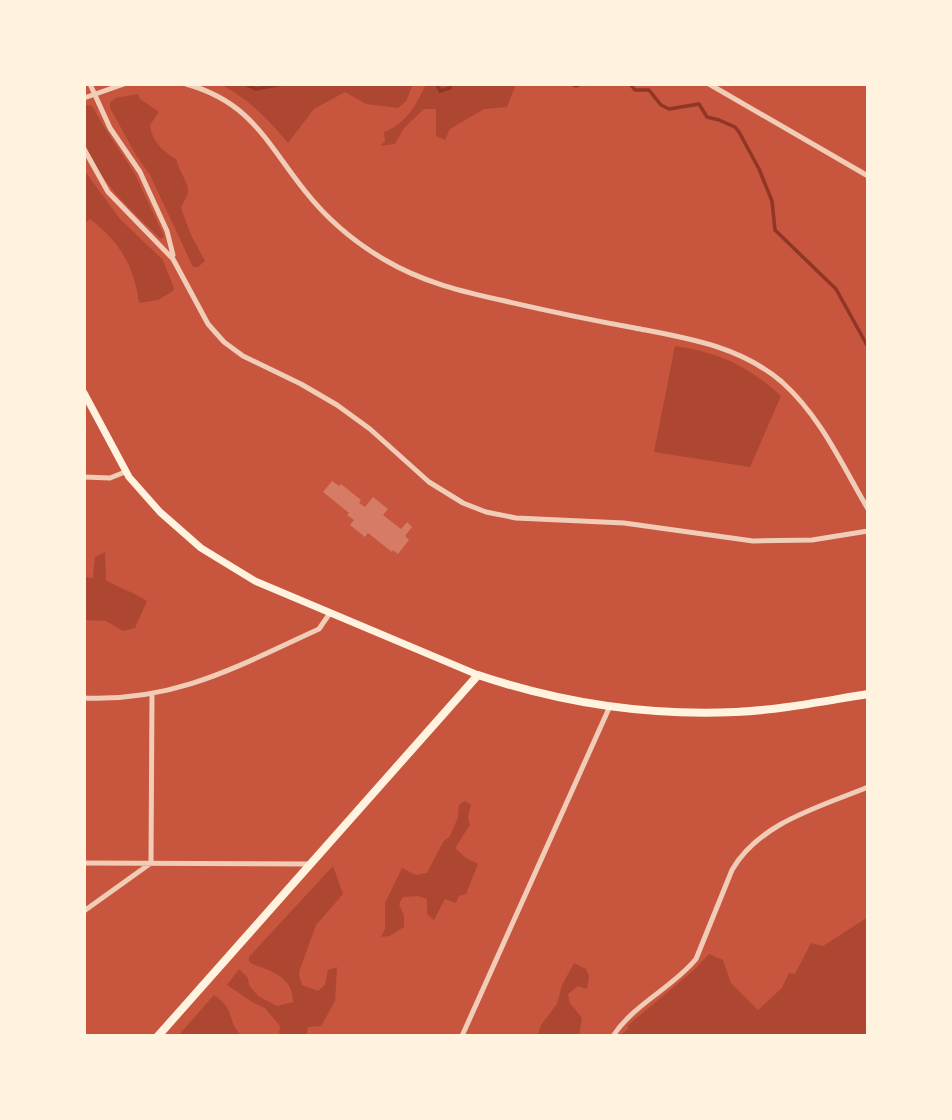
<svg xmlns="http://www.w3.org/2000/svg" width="952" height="1120" viewBox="0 0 952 1120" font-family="Figtree,sans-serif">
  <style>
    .green { fill: #ae4732 }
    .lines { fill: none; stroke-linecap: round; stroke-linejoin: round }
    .stream { stroke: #8f3625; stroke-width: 3.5 }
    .building { fill: #d67c66 }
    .minor { stroke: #f1ccb7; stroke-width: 5 }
    .secondary { stroke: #fff3e0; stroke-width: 7 }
    .primary { stroke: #fff3e0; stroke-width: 8 }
  </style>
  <rect width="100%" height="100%" fill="#c8553d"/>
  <!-- green -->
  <path class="green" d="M 219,84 L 413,84 L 406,101 L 398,108 L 366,104 L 345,92 L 314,109 L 288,143 C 268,119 247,97 219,84 Z
    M 426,84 L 516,84 L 507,107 L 484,109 L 450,129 L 445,140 L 436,136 L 436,109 L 424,109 L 404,128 L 395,144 L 380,146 L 385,141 L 384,132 C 407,123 416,105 426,84 Z
    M 138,94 L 140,99 L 159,112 L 150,125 C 152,141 162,151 176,159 C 178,169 190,186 188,192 C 187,197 183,203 181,208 L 191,235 L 205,261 L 198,267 L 193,267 L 150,175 L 136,155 L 110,108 L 110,103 L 115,98 Z
    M 87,105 L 92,106 L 106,130 L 134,172 L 164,236 L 161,239 C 132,211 96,180 84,139 C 82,129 84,116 84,106 Z
    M 84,170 L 120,219 L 163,260 L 174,288 L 173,291 L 158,300 L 139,303 C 134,266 120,242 90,219 L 84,224 Z
    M 675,346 C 720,353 747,365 781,396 L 750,467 L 654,452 Z
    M 105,552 L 106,580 C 120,589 134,592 147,601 L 135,628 L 123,631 L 106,621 L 84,620 L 84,577 L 93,578 L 95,557 Z
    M 465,801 L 471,805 L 468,817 L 470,825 L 455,848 L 466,858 L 478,864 L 466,894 L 459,896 L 456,903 L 445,899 L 434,920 L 427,914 L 427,899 L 418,896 L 403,897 L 399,904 L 404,916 L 404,927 L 389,936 L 381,937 L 385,929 L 385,903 L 402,868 L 416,875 L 427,873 L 443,842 L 450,836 L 458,817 L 459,805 Z
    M 333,866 L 343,894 L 316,925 L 300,969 L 299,975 L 302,985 L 318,991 L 325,985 L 328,970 L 337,967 L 335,1001 L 321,1026 L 308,1027 L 307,1036 L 279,1036 L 280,1026 L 265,1008 L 252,1002 L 227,985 L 239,969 L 248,978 L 249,985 L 258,996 L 277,1006 L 293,1002 C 293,977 272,971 252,964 L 249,961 L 249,957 Z
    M 868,917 L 868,1036 L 620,1036 L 629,1028 L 627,1026 L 694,970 L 709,954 L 723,960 L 731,983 L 758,1010 L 782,988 L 789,973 L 795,974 L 811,943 L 823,946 Z
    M 574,963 L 586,969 L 589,976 L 587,989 L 578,986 L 568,994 L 570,1003 L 582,1018 L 579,1036 L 537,1036 L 541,1025 L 557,1004 L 562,985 Z
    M 214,995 C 236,1009 226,1021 242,1036 L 178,1036 Z"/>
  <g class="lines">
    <!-- stream -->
    <path class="stream" d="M 244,84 L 256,89 L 282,84
      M 309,84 L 319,84
      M 437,84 L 440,91 L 450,88 L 450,84
      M 571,84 L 576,86 L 581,84
      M 630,84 L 635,90 L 649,90 L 661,105 L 669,109 L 699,104 L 707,117 L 719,120 L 735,127 L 739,132 L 759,169 L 772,201 L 775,230 L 836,289 L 868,347"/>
  </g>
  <!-- building -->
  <path class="building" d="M 332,481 L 339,486 L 341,484 L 361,500 L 359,503 L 365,507 L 373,497 L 388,509 L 383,515 L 401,529 L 407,522 L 412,527 L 405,536 L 409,540 L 398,554 L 393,550 L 392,552 L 368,533 L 365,537 L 350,525 L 354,520 L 347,515 L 349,513 L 323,492 Z"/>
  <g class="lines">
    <!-- minor -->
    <path class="minor" d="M 90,84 L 110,128 L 140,172 L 167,231 L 173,255
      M 186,84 C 251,102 266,142 305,191 C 327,219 354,242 385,260 C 422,282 463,292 505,301 C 548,311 591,320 635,328 C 687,338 740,346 782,382 C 821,417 842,465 868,509
      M 709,84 L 868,176
      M 84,98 L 124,84
      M 84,149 L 108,192 L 173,259 L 208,324 L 224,342 L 243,356 L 301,384 L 337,405 L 370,429 L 429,482 L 463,503 L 486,512 L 516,518 L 624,523 L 753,541 L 812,540 L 868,531
      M 84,477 L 110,478 L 125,472
      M 84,698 C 176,702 238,666 319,629 L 330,613
      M 84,863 L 310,864
      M 84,911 L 151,863 L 152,695
      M 462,1036 L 610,706
      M 613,1036 C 634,1004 672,988 696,959 L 732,870 C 760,822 820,807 868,787"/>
    <!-- secondary -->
    <path class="secondary" d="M 84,393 L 129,477 L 160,512 L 201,548 L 255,581 L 478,675"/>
    <!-- primary -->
    <path class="primary" d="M 158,1036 L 478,675 C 561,703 648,716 736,712 C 780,710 824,701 868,694"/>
  </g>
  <!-- border -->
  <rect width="952" height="1120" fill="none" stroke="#fff3e0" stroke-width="172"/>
</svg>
